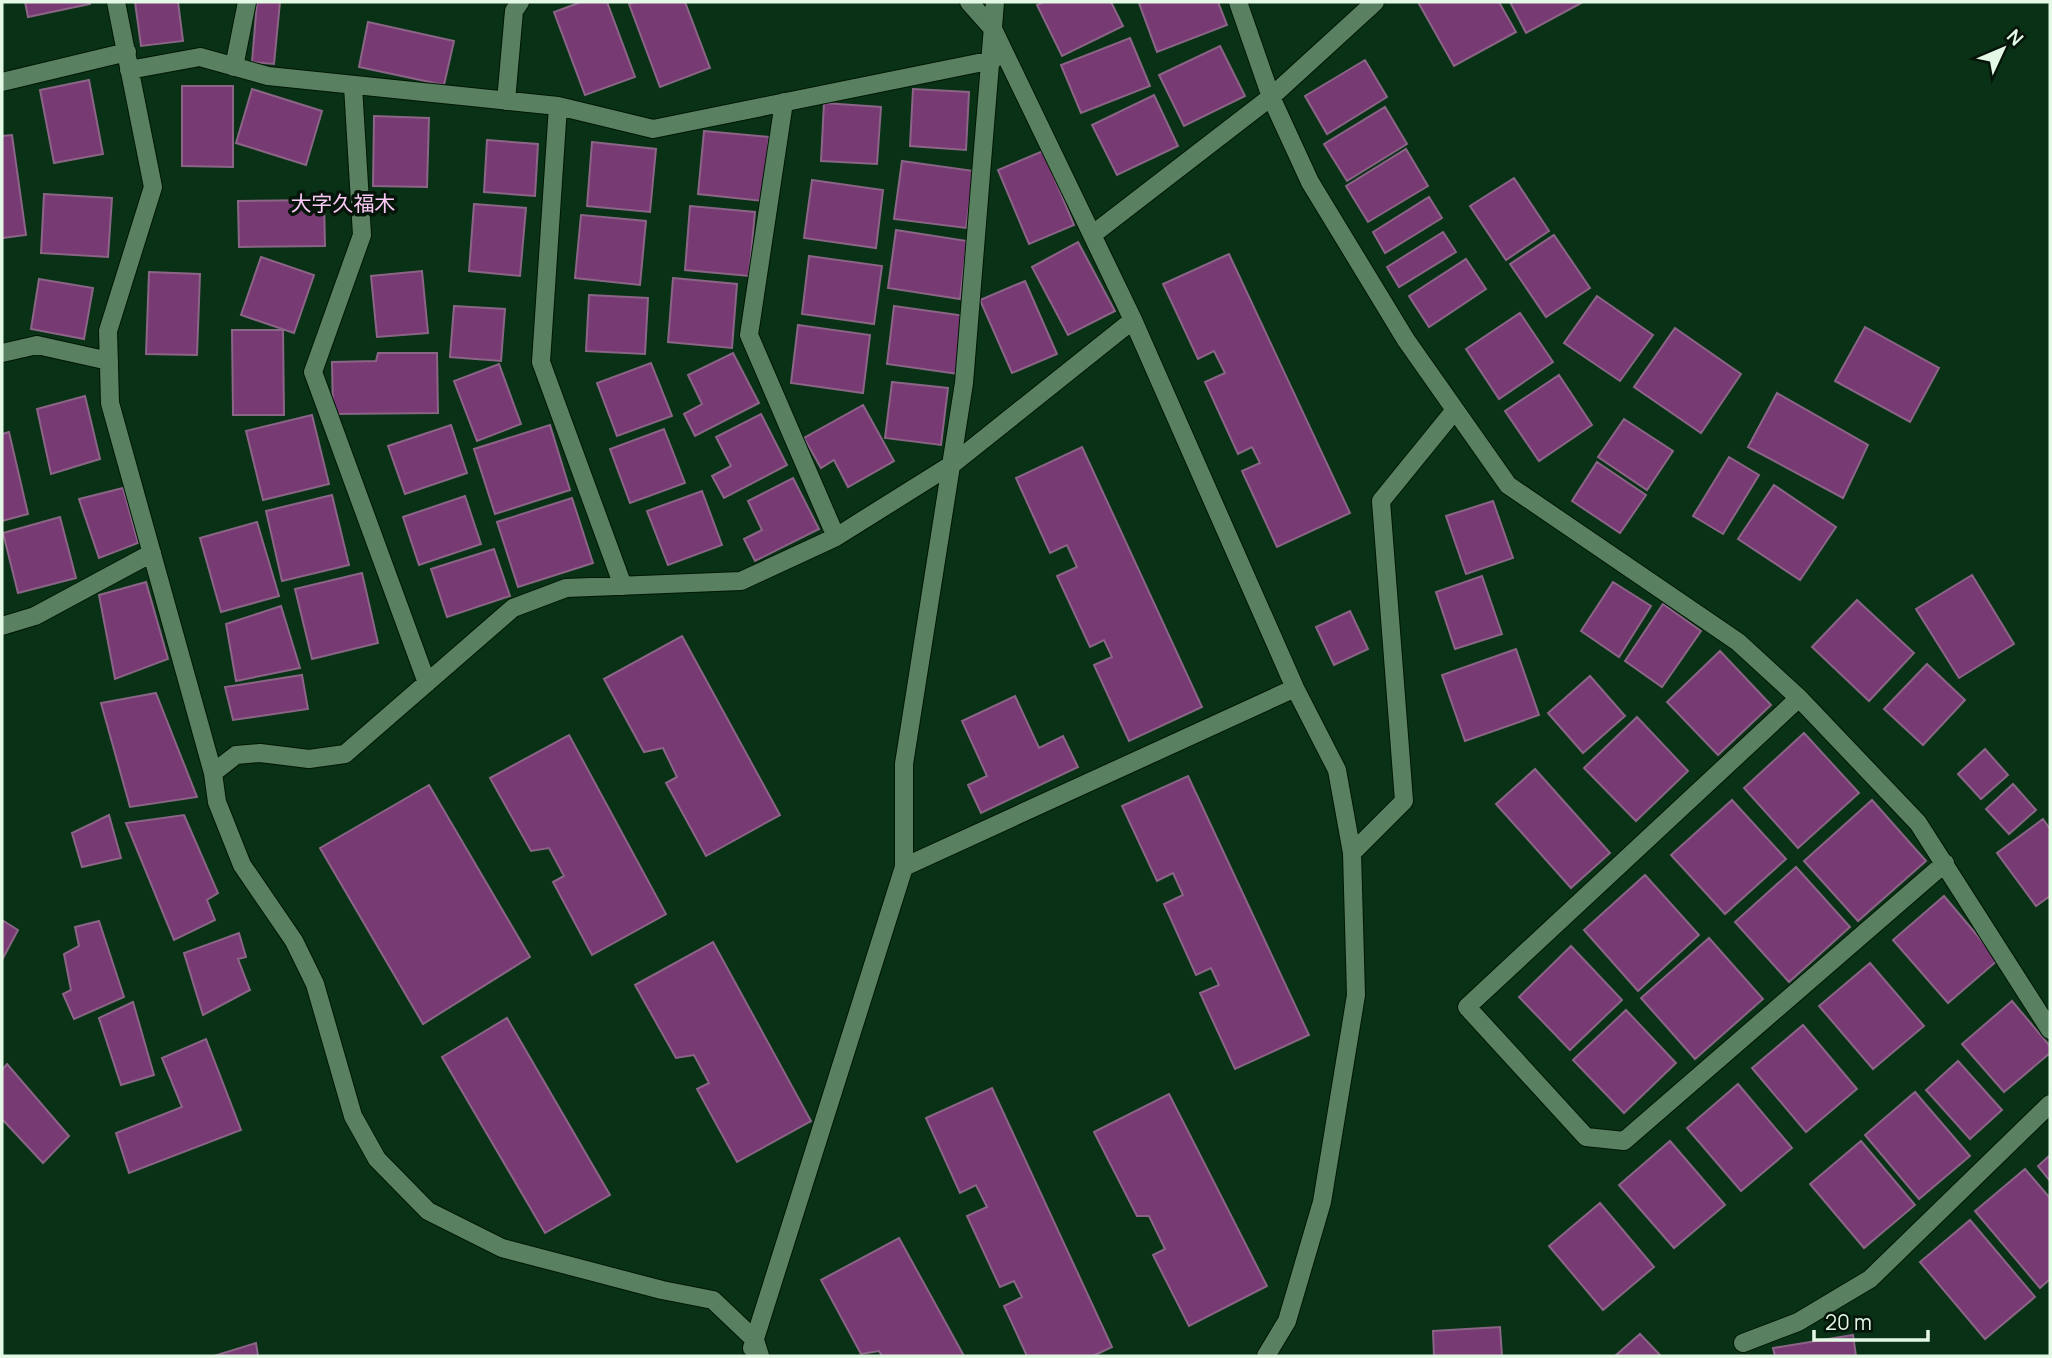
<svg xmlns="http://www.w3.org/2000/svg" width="2052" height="1358" viewBox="0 0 2052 1358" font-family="Manrope,'Noto Sans JP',sans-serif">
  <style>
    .building { fill: #783a73; stroke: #8a6586; stroke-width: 2 }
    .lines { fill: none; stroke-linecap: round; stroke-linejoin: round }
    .minor-casing { stroke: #001704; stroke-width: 20 }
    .minor { stroke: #598161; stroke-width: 18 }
    .labels { text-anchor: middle; stroke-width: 7; stroke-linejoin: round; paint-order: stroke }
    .quarter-label { font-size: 21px; fill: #fccaf6; stroke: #061509 }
  </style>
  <rect width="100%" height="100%" fill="#093116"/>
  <!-- building -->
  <path class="building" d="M 25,2 L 90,2 L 90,4 L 28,17 Z
    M 135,2 L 178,2 L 183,41 L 141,46 Z
    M 257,2 L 280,2 L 274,64 L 252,62 Z
    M 581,2 L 607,2 L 635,77 L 585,95 L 554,12 Z
    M 636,2 L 685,2 L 710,68 L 660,87 L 629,4 Z
    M 1044,2 L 1111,2 L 1123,26 L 1062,56 L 1037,5 Z
    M 1142,2 L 1218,2 L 1227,25 L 1157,52 L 1139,3 Z
    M 1418,2 L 1499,2 L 1516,32 L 1454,66 Z
    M 1510,2 L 1583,2 L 1526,33 Z
    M 368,22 L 454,41 L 444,85 L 359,67 Z
    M 1130,38 L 1150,86 L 1081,113 L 1061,65 Z
    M 1220,46 L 1245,96 L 1184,126 L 1159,75 Z
    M 1365,60 L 1387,97 L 1327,134 L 1305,96 Z
    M 89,80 L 103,154 L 54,163 L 40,90 Z
    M 182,86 L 233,86 L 233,167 L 182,166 Z
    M 252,89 L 322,111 L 306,165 L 236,143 Z
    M 913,89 L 969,92 L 966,150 L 910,146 Z
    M 1154,95 L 1178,146 L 1117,175 L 1092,125 Z
    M 824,103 L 881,107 L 877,164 L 821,161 Z
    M 1385,107 L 1407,144 L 1347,181 L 1324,144 Z
    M 374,116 L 429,118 L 427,187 L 373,186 Z
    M 704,131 L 769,137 L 763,201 L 698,194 Z
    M 12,135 L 26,235 L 2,238 L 2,136 Z
    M 487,140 L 538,144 L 535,196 L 484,192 Z
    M 592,142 L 656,149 L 650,212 L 587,206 Z
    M 1406,149 L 1428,186 L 1368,222 L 1346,186 Z
    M 1043,151 L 1074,225 L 1029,244 L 998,170 Z
    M 902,161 L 974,171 L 966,228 L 894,219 Z
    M 1514,178 L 1549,231 L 1506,260 L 1470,206 Z
    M 812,180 L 883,190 L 876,248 L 804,238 Z
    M 44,194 L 112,198 L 108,257 L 41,253 Z
    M 1429,197 L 1442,218 L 1385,253 L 1373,232 Z
    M 324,200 L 325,246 L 239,247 L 238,201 Z
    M 474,204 L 526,208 L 520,276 L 469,271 Z
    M 690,206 L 755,212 L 749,276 L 685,270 Z
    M 581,215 L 646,221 L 640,285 L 575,278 Z
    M 896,230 L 967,241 L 960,299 L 888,288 Z
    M 1443,232 L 1456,252 L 1399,287 L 1387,267 Z
    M 1554,235 L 1590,288 L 1546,317 L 1510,264 Z
    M 1078,242 L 1115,311 L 1068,335 L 1032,267 Z
    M 1229,254 L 1350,513 L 1277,547 L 1242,471 L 1260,463 L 1252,447 L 1238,454 L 1205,382 L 1225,373 L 1214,351 L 1198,359 L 1163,284 Z
    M 809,256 L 882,266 L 874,324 L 802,314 Z
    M 261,257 L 314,275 L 294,333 L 241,315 Z
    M 1466,259 L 1486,289 L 1429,327 L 1409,296 Z
    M 422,271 L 428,333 L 377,337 L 371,276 Z
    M 149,272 L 200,274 L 197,355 L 146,354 Z
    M 673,278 L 737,284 L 732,348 L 668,342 Z
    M 39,279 L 93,288 L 84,339 L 31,329 Z
    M 1025,281 L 1057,354 L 1012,373 L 980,300 Z
    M 589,295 L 648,298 L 645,354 L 586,351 Z
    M 1597,296 L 1653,335 L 1620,381 L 1564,343 Z
    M 454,306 L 505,309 L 501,361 L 450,357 Z
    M 894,306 L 966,316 L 959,374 L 887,364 Z
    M 1520,313 L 1553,362 L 1499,399 L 1466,349 Z
    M 798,325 L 870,335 L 863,393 L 791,383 Z
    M 1865,327 L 1939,368 L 1910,422 L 1835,381 Z
    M 1675,328 L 1741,374 L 1701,433 L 1634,387 Z
    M 232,330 L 283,330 L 284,415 L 233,415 Z
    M 378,353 L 437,353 L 438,413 L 333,414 L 332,362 L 376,361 Z
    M 733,353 L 759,403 L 695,436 L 684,414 L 702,404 L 688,375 Z
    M 651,363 L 672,416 L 617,436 L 597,383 Z
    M 499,364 L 521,424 L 477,441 L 454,381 Z
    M 1559,375 L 1592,425 L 1539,461 L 1505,411 Z
    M 892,382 L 948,388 L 941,445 L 885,438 Z
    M 1777,393 L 1868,445 L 1843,498 L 1748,447 Z
    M 85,396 L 100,459 L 51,474 L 37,409 Z
    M 863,405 L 894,461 L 848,487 L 834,460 L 821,468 L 804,438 Z
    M 761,414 L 787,465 L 724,498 L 712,476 L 731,466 L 716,437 Z
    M 312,415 L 329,484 L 263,500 L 246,431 Z
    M 1624,419 L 1673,451 L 1647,490 L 1598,457 Z
    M 451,425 L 467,473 L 405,494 L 388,446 Z
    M 550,425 L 570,490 L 495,514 L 474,449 Z
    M 664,429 L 685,483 L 630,503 L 610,449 Z
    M 9,432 L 28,514 L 2,521 L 2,434 Z
    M 1082,447 L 1202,707 L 1129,741 L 1094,665 L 1112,657 L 1104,640 L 1090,647 L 1057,576 L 1077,567 L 1067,545 L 1050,553 L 1016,478 Z
    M 1729,457 L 1759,475 L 1723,534 L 1693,516 Z
    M 1597,462 L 1646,495 L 1620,533 L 1572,501 Z
    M 793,478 L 819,529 L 755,561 L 744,539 L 762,530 L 748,501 Z
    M 1774,485 L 1836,527 L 1800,580 L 1738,539 Z
    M 123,488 L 138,543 L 99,558 L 79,499 Z
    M 702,491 L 722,545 L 668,565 L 647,511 Z
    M 332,495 L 349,565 L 282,581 L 266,511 Z
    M 465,496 L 481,544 L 419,565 L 403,517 Z
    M 572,498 L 593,563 L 518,587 L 497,522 Z
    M 1493,501 L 1513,558 L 1466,574 L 1446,516 Z
    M 60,517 L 76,578 L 18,593 L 3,533 Z
    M 257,522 L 279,596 L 221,612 L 200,538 Z
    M 494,549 L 510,596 L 447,617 L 431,569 Z
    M 362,573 L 378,643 L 312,659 L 295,589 Z
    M 1972,575 L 2014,644 L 1959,678 L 1916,609 Z
    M 1482,576 L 1502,634 L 1455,649 L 1436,592 Z
    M 146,582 L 168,659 L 115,679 L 99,595 Z
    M 1613,582 L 1651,606 L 1619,657 L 1581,631 Z
    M 1857,600 L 1914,653 L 1869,701 L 1812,647 Z
    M 1663,604 L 1701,631 L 1662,687 L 1625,661 Z
    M 281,606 L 300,668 L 236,681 L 226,624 Z
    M 1350,611 L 1368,649 L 1334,665 L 1316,627 Z
    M 682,636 L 780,815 L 706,856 L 666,783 L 677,777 L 663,748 L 644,752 L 604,679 Z
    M 1516,649 L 1539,715 L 1465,741 L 1442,675 Z
    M 1720,651 L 1771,705 L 1718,755 L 1667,702 Z
    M 1927,664 L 1965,700 L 1923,745 L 1884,709 Z
    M 302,675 L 308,709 L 233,720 L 225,687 Z
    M 1590,676 L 1625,716 L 1583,753 L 1548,713 Z
    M 156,693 L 197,797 L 130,807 L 101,703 Z
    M 1015,696 L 1039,748 L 1063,736 L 1078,767 L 981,813 L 968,785 L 987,776 L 962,721 Z
    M 1637,717 L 1688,771 L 1636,821 L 1584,768 Z
    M 1804,733 L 1859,793 L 1798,848 L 1744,788 Z
    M 569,735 L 666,914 L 592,955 L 553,882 L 564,876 L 549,848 L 531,851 L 490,778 Z
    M 1985,749 L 2008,775 L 1981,799 L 1958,774 Z
    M 1535,769 L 1610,853 L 1571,888 L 1496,804 Z
    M 1188,776 L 1309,1035 L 1235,1069 L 1200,993 L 1219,985 L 1211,968 L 1196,975 L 1164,904 L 1183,895 L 1173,873 L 1157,881 L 1122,806 Z
    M 2013,784 L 2036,810 L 2009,834 L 1986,809 Z
    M 429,785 L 530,957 L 423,1024 L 320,848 Z
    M 1732,800 L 1786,859 L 1725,914 L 1671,855 Z
    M 1872,800 L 1926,861 L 1858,921 L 1804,861 Z
    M 109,815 L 121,858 L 82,867 L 72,833 Z
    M 184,815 L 218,893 L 207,900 L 215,920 L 174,940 L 126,823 Z
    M 2043,819 L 2050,829 L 2050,896 L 2036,906 L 1997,853 Z
    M 1796,867 L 1850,927 L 1789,982 L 1735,922 Z
    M 1645,875 L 1699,935 L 1638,991 L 1584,930 Z
    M 1944,896 L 1998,960 L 1948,1003 L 1893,940 Z
    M 2,920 L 18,930 L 2,960 Z
    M 99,921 L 124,997 L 74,1019 L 63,994 L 71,990 L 64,954 L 79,946 L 75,927 Z
    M 239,933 L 246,957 L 238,959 L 250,990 L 203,1015 L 184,953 Z
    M 1709,938 L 1763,999 L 1695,1059 L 1641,998 Z
    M 713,942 L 811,1121 L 737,1162 L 697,1089 L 709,1083 L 694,1055 L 676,1058 L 635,985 Z
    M 1571,946 L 1622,1000 L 1570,1050 L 1519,997 Z
    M 1870,963 L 1924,1026 L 1873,1069 L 1819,1006 Z
    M 2012,1001 L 2050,1046 L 2050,1053 L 2004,1092 L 1962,1044 Z
    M 133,1002 L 154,1075 L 121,1085 L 99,1018 Z
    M 1626,1010 L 1676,1063 L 1624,1113 L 1573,1060 Z
    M 507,1018 L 610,1195 L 545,1233 L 442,1057 Z
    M 1803,1025 L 1857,1089 L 1806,1132 L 1752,1068 Z
    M 206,1039 L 241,1130 L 129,1173 L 116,1133 L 182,1107 L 162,1058 Z
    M 1958,1061 L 2002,1110 L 1970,1139 L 1926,1090 Z
    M 7,1064 L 69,1136 L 43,1163 L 2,1119 L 2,1070 Z
    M 1738,1084 L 1792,1148 L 1741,1191 L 1687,1128 Z
    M 992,1088 L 1112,1347 L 1093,1356 L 1027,1356 L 1004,1306 L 1022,1297 L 1014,1281 L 1000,1287 L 967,1216 L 987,1207 L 976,1185 L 960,1193 L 926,1118 Z
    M 1915,1092 L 1970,1156 L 1919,1199 L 1865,1135 Z
    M 1169,1094 L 1267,1286 L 1189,1326 L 1153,1255 L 1165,1249 L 1149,1216 L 1137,1216 L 1094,1132 Z
    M 1670,1141 L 1725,1205 L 1674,1248 L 1619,1185 Z
    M 1861,1141 L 1915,1205 L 1864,1248 L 1810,1184 Z
    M 2050,1155 L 2050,1181 L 2038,1166 Z
    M 2025,1169 L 2050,1198 L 2050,1279 L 2040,1288 L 1975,1211 Z
    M 1600,1203 L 1654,1267 L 1603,1310 L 1549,1246 Z
    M 1970,1220 L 2035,1297 L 1985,1339 L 1920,1262 Z
    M 899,1238 L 964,1356 L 882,1356 L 879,1351 L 861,1354 L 821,1280 Z
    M 1500,1327 L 1502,1356 L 1434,1356 L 1433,1331 Z
    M 1640,1334 L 1661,1356 L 1615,1356 Z
    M 1853,1335 L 1856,1356 L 1775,1356 L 1773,1348 Z
    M 256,1343 L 258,1356 L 214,1356 Z"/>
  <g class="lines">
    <defs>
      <path id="minor" d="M 116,2 L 153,187 L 108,331 L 110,403 L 213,773 L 217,802 L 242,865 L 294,941 L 315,984 L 353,1116 L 377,1159 L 428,1211 L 502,1248 L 662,1290 L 713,1300 L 755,1340 L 760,1356
        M 969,2 L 993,29 L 1133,320 L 1295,688 L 1337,770 L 1352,853 L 1356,995 L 1322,1202 L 1287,1321 L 1266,1356
        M 1238,2 L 1271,97 L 1310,182 L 1406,340 L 1508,485 L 1738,642 L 1799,698 L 1918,823 L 2050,1030
        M 234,67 L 247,2
        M 129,70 L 200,57 L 268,76 L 558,106 L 653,129 L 993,60
        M 2,82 L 127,52
        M 353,86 L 362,235 L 313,372 L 427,683
        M 506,101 L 514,11 L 520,2
        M 784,102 L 749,335 L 836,537
        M 558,106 L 541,362 L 623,586
        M 1092,235 L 1271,97 L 1375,2
        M 2,353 L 37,345 L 109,361
        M 2,626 L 35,616 L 152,553
        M 1799,698 L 1467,1007 L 1586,1137 L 1624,1141 L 1945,863
        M 213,773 L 236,755 L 260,753 L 309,759 L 345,754 L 513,608 L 566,588 L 741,581 L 836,537 L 954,463 L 1133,320
        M 1352,853 L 1404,801 L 1381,501 L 1455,410
        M 904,867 L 1295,688
        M 1743,1343 L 1798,1322 L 1870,1279 L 2050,1104
        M 752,1348 L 904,867 L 904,764 L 964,383 L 995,2"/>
    </defs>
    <!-- minor casing -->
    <use href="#minor" class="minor-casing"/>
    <!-- minor -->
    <use href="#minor" class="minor"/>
  </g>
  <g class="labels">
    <!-- quarter labels -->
    <g class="quarter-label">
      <text x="343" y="211">大字久福木</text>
    </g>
  </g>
  <!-- border -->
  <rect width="2052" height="1358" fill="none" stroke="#e3f9e6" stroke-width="7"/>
  <!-- north arrow -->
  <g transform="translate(2003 49) rotate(46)" stroke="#061509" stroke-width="5" paint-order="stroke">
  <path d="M0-5L12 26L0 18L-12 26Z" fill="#e3f9e6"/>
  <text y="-10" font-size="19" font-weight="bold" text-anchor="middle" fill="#e3f9e6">N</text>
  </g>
  <!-- scale -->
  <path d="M1814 1330v10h114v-10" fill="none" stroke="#e3f9e6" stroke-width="3.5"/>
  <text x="1825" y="1330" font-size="21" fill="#e3f9e6" stroke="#061509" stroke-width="5" paint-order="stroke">20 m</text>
</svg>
